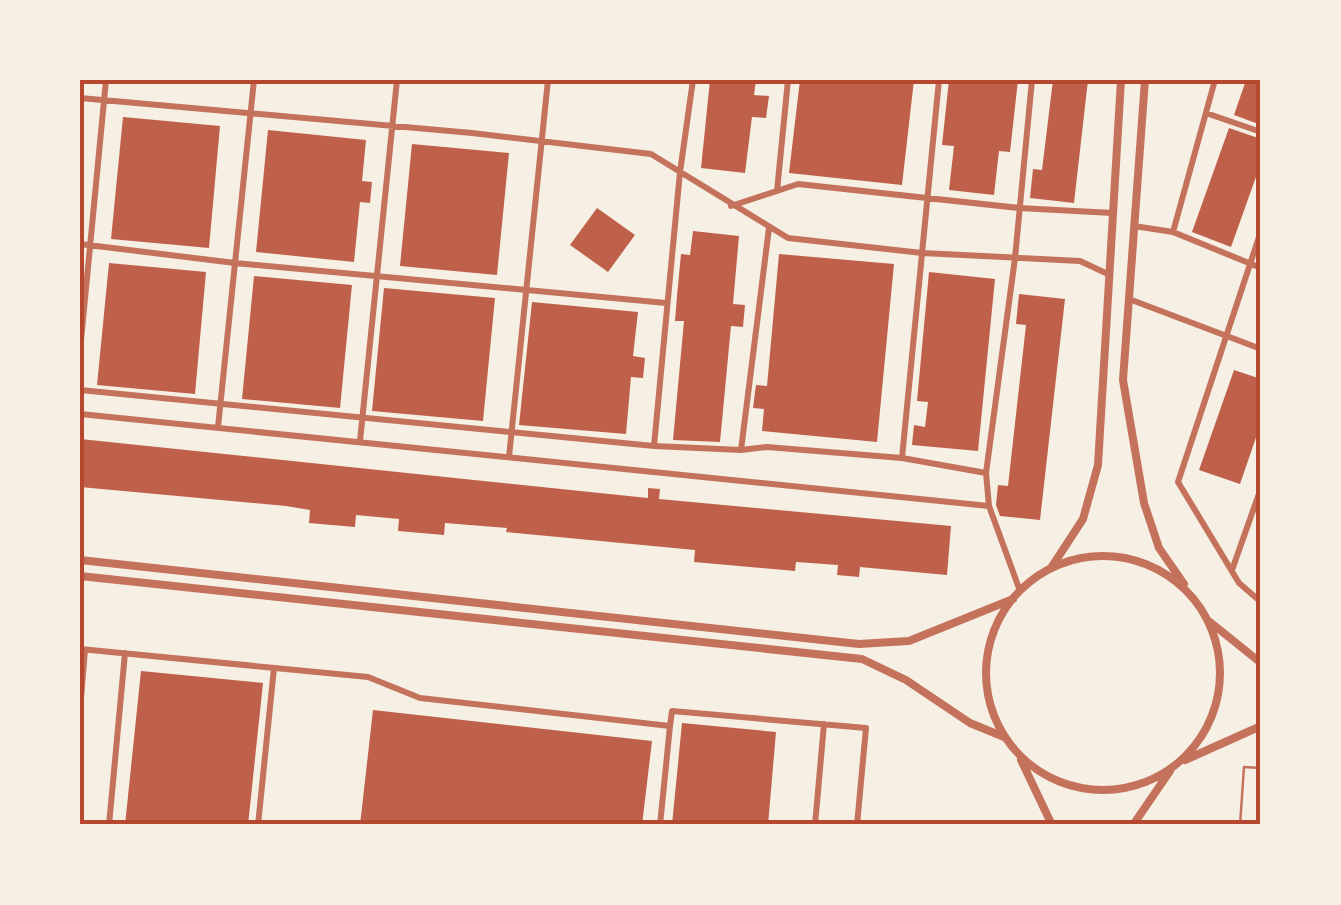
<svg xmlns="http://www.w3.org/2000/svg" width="1341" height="905" viewBox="0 0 1341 905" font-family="Lora,serif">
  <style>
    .building { fill: #bf614a }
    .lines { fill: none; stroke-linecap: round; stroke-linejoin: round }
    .service { stroke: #c5725c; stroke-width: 2.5 }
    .minor { stroke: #c5725c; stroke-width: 6 }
    .tertiary { stroke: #c5725c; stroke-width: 8 }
    .neatline { fill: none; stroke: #b5482f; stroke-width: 4 }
  </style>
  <rect width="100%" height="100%" fill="#f6efe4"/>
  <!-- building -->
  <path class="building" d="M 710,80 L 756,80 L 754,95 L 769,96 L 766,118 L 752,117 L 745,173 L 701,168 Z
    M 800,80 L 914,80 L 902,185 L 789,173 Z
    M 949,80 L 1018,80 L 1010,152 L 999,151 L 994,195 L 949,190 L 954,146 L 942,145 Z
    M 1053,80 L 1088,80 L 1074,203 L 1030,198 L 1033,169 L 1042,170 Z
    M 1246,80 L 1261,80 L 1261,125 L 1234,115 Z
    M 123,117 L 220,126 L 209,248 L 111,239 Z
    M 1229,128 L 1261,139 L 1261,163 L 1231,247 L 1192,232 Z
    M 268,130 L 366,140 L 362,181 L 372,182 L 370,203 L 360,202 L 354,262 L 256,252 Z
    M 412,144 L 509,153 L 497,275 L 400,266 Z
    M 597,208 L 635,235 L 608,272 L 570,245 Z
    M 693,231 L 739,236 L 733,304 L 745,305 L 743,327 L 731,326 L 720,442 L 673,440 L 684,321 L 675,321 L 677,296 L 681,254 L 690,255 Z
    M 779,254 L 894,264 L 877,442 L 762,431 L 764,409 L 753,408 L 756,385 L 767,386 Z
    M 109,263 L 206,272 L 195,394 L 97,385 Z
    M 929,272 L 995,279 L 978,451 L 912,445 L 914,425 L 925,427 L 928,402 L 917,401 Z
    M 254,276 L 352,285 L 340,408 L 242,399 Z
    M 384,288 L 495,298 L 483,421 L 372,411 Z
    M 1019,294 L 1065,299 L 1040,520 L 1000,516 L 996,505 L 998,485 L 1008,486 L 1026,325 L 1016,324 Z
    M 532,302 L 638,312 L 633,356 L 645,358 L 643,378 L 631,377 L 626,434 L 519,425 Z
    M 1234,370 L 1261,379 L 1261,423 L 1240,484 L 1199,470 Z
    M 80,439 L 648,498 L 648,488 L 660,489 L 659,499 L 951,526 L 947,575 L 860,567 L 859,577 L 837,575 L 838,565 L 796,562 L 795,571 L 694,562 L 695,550 L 506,532 L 507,528 L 445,523 L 444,535 L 398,531 L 399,519 L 356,515 L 355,527 L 309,523 L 310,510 L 286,506 L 80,487 Z
    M 141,671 L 263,683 L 248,825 L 125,825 Z
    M 373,710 L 652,741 L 642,825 L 360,825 Z
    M 682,723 L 776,732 L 768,825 L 672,825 Z"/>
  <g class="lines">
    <!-- service -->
    <path class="service" d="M 1240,825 L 1244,767 L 1261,768"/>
    <!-- minor -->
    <path class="minor" d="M 80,98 L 472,133 L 651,154 L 788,238 L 922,253 L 1080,261 L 1110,275
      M 1206,113 L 1261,132
      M 777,191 L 788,80
      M 731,206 L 798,184 L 1019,208 L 1113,213
      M 1134,226 L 1173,232 L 1215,80
      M 1261,231 L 1178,482 L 1239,583 L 1261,602
      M 1173,232 L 1261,268
      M 80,244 L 235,263 L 666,303
      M 1129,299 L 1261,349
      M 80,351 L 106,80
      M 80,390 L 654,446 L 741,450 L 767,447 L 902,458 L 986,473
      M 80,414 L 989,506
      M 218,427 L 254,80
      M 360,441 L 397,80
      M 654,446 L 680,172 L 693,80
      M 741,450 L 769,228
      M 509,457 L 548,80
      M 902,458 L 939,80
      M 1232,570 L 1261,488
      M 1020,591 L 989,506 L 986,473 L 1015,258 L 1032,80
      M 80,649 L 368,677 L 420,698 L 670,726 L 672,711 L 866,728 L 857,825
      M 80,710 L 85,650
      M 109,825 L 125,653
      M 258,825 L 274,668
      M 660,825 L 670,726
      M 815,825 L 824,724"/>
    <!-- tertiary -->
    <path class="tertiary" d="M 1145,80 L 1123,380 L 1144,503 L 1159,548 L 1184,584
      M986 673a117 117 0 1 1 234 0a117 117 0 1 1-234 0Z
      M 80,560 L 859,644 L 909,641 L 1013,599
      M 1051,568 L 1083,519 L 1098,465 L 1121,80
      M 80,576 L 862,659 L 906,680 L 970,723 L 1004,737
      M 1210,622 L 1261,663
      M 1021,760 L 1052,825
      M 1185,760 L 1261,726
      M 1133,825 L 1170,771"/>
  </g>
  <!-- border -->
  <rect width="1341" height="905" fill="none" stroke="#f6efe4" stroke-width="165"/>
  <rect x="82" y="82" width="1176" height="740" class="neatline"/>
</svg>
